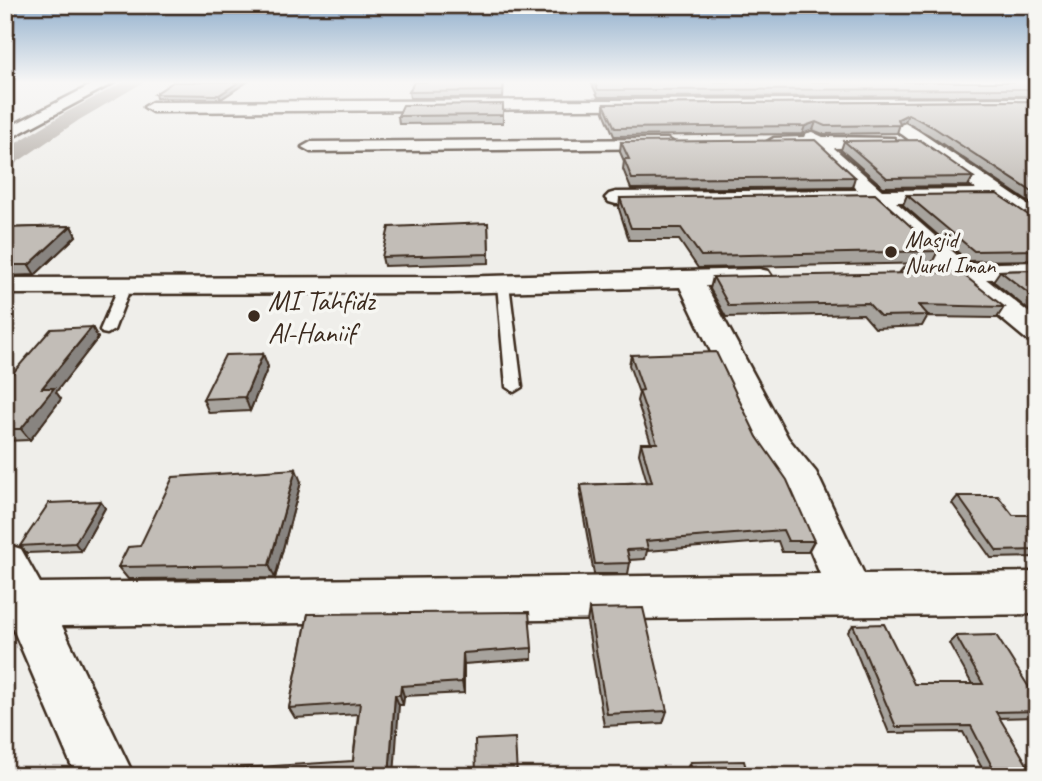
<svg xmlns="http://www.w3.org/2000/svg" width="1042" height="781" viewBox="0 0 1042 781" font-family="Caveat,sans-serif">
  <style>
    .lines { fill: none; stroke-linecap: round; stroke-linejoin: round }
    .canal { fill: #afa8a1; fill-rule: evenodd }
    .lane-casing { stroke: #3b2a1e; stroke-width: 5 }
    .street-casing { stroke: #3b2a1e; stroke-width: 5 }
    .lane { fill: #f6f6f2; fill-rule: evenodd }
    .street { fill: #f6f6f2; fill-rule: evenodd }
    .wall { fill: #a7a39d; stroke: #3b2a1e; stroke-width: 2 }
    .shaded-wall { fill: #888480; stroke: #3b2a1e; stroke-width: 2 }
    .building { fill: #c2bdb7; stroke: #3b2a1e; stroke-width: 2 }
    .poi-dot { fill: #3b2a1e; stroke: #f6f6f2; stroke-width: 2.5 }
    .labels { text-anchor: middle; stroke-width: 7; stroke-linejoin: round; paint-order: stroke }
    .far-poi-label { font-size: 23px; fill: #3b2a1e; stroke: #f6f6f2; text-anchor: start }
    .poi-label { font-size: 28px; fill: #3b2a1e; stroke: #f6f6f2; text-anchor: start }
  </style>
  <rect width="100%" height="100%" fill="#efeeea"/>
  <filter id="ink" filterUnits="userSpaceOnUse"><feTurbulence type="fractalNoise" baseFrequency=".0143" numOctaves="2"/><feDisplacementMap in="SourceGraphic" scale="14" xChannelSelector="R" yChannelSelector="G"/><feConvolveMatrix kernelMatrix="1 2 1 2 8 2 1 2 1" color-interpolation-filters="sRGB"/></filter>
  <g filter="url(#ink)">
    <g class="lines">
      <!-- canal -->
      <path class="canal" d="M 124,82 L 144,82 L 79,120 L 13,165 L 5,166 L 5,150 L 67,112 Z"/>
      <defs>
        <path id="lane" d="M 503,280 L 509,284 L 522,387 L 514,392 L 506,387 L 497,284 Z
          M 125,282 L 131,286 L 114,330 L 107,334 L 102,333 L 100,330 L 119,286 Z"/>
        <path id="street" d="M 97,82 L 115,82 L 5,141 L 5,129 Z
          M 1037,98 L 1037,106 L 883,107 L 1037,211 L 1037,228 L 1029,226 L 993,201 L 896,202 L 967,264 L 1037,262 L 1037,278 L 986,279 L 1037,319 L 1037,343 L 1027,340 L 955,280 L 905,278 L 901,273 L 905,268 L 938,265 L 872,202 L 616,204 L 609,202 L 605,198 L 609,194 L 616,192 L 858,190 L 814,148 L 774,148 L 765,143 L 774,138 L 804,137 L 806,133 L 812,132 L 823,137 L 894,138 L 897,142 L 894,146 L 888,147 L 834,148 L 882,190 L 976,189 L 865,107 L 152,112 L 144,107 L 152,102 Z
          M 667,139 L 676,144 L 673,148 L 311,152 L 302,147 L 311,142 Z
          M 759,269 L 768,271 L 772,277 L 768,283 L 706,286 L 788,438 L 816,472 L 864,574 L 1037,572 L 1037,614 L 62,626 L 134,776 L 76,776 L 5,610 L 5,544 L 21,549 L 40,583 L 820,574 L 785,489 L 756,446 L 680,287 L 452,293 L 5,294 L 5,278 L 452,277 Z"/>
      </defs>
      <!-- lane casing -->
      <use href="#lane" class="lane-casing"/>
      <!-- street casing -->
      <use href="#street" class="street-casing"/>
      <!-- lane -->
      <use href="#lane" class="lane"/>
      <!-- street -->
      <use href="#street" class="street"/>
    </g>
    <!-- wall -->
    <path class="wall" d="M 173,82 L 247,82 L 221,99 L 156,98 L 155,94 Z
      M 504,82 L 503,98 L 410,98 L 409,92 Z
      M 591,82 L 1037,82 L 1037,96 L 598,97 Z
      M 1037,101 L 1037,208 L 929,135 L 905,122 L 900,124 L 897,133 L 823,134 L 813,130 L 802,134 L 614,136 L 604,112 L 604,104 Z
      M 503,104 L 503,123 L 399,124 L 398,116 Z
      M 844,141 L 973,177 L 968,186 L 883,187 L 841,150 Z
      M 621,142 L 855,177 L 852,187 L 631,189 L 623,169 L 624,161 L 620,152 Z
      M 907,195 L 1037,219 L 1037,260 L 968,261 L 903,205 Z
      M 620,198 L 938,251 L 932,263 L 698,268 L 679,240 L 629,240 L 619,209 Z
      M 488,223 L 489,263 L 384,266 L 382,257 Z
      M 71,226 L 76,236 L 35,275 L 5,276 L 5,228 Z
      M 1037,270 L 1037,317 L 993,281 L 1000,271 Z
      M 713,277 L 1004,307 L 997,318 L 927,317 L 922,326 L 875,328 L 863,314 L 726,317 L 710,289 Z
      M 92,327 L 98,338 L 56,392 L 61,399 L 30,440 L 5,441 L 5,382 Z
      M 263,354 L 268,367 L 250,411 L 209,413 L 203,399 Z
      M 631,355 L 757,437 L 814,541 L 808,552 L 782,552 L 778,541 L 647,551 L 645,559 L 629,560 L 630,563 L 628,574 L 594,574 L 580,496 L 581,485 L 647,482 L 639,454 L 641,443 L 651,443 L 637,401 L 639,393 L 629,365 Z
      M 301,482 L 275,578 L 128,579 L 118,567 L 140,546 Z
      M 958,496 L 1013,515 L 1037,515 L 1037,557 L 991,558 L 952,503 Z
      M 100,501 L 105,508 L 81,551 L 27,553 L 20,546 Z
      M 589,609 L 667,711 L 663,723 L 604,726 L 587,622 Z
      M 308,614 L 532,648 L 532,659 L 464,664 L 464,693 L 404,696 L 403,705 L 399,705 L 353,761 L 358,714 L 295,718 L 289,708 Z
      M 853,625 L 914,684 L 972,684 L 949,643 L 956,636 L 1037,700 L 1037,716 L 1035,717 L 999,718 L 1034,776 L 986,776 L 963,732 L 889,733 L 848,632 Z
      M 690,762 L 748,776 L 686,776 L 686,771 Z"/>
    <!-- shaded-wall -->
    <path class="shaded-wall" d="M 239,82 L 247,82 L 221,99 L 219,95 Z
      M 908,114 L 905,122 L 897,125 L 898,119 Z
      M 816,122 L 813,130 L 802,134 L 805,126 Z
      M 71,226 L 76,236 L 35,275 L 29,265 Z
      M 5,286 L 13,297 L 5,304 Z
      M 92,327 L 98,338 L 56,392 L 61,399 L 30,440 L 21,429 L 42,388 Z
      M 263,354 L 268,367 L 250,411 L 245,397 Z
      M 296,469 L 301,482 L 275,578 L 269,565 Z
      M 100,501 L 105,508 L 81,551 L 75,543 Z
      M 463,653 L 464,664 L 464,693 L 462,682 Z
      M 401,686 L 404,696 L 403,705 L 400,695 Z
      M 395,695 L 399,705 L 394,776 L 389,776 Z"/>
    <!-- building -->
    <path class="building" d="M 173,82 L 239,82 L 219,95 L 155,94 Z
      M 414,82 L 503,82 L 503,91 L 409,92 Z
      M 595,82 L 1037,82 L 1037,89 L 598,90 Z
      M 1037,101 L 1037,195 L 933,127 L 908,114 L 898,119 L 900,125 L 825,126 L 816,122 L 805,126 L 615,128 L 604,104 Z
      M 503,104 L 503,115 L 398,116 L 403,105 Z
      M 815,140 L 855,177 L 632,179 L 624,159 L 629,159 L 621,142 Z
      M 920,140 L 973,177 L 887,178 L 844,141 Z
      M 875,194 L 938,251 L 701,256 L 681,228 L 631,228 L 620,198 Z
      M 997,194 L 1033,218 L 1037,219 L 1037,250 L 974,251 L 907,195 Z
      M 488,223 L 489,254 L 382,257 L 389,227 Z
      M 71,226 L 29,265 L 5,265 L 5,228 Z
      M 1037,270 L 1037,300 L 1000,271 Z
      M 960,272 L 1004,307 L 919,305 L 928,315 L 880,316 L 868,303 L 729,306 L 713,277 Z
      M 92,327 L 42,388 L 54,388 L 21,429 L 5,429 L 5,382 L 51,329 Z
      M 716,352 L 757,437 L 787,480 L 814,541 L 788,541 L 783,530 L 646,541 L 648,549 L 627,550 L 630,563 L 595,564 L 581,485 L 652,482 L 641,443 L 657,443 L 639,391 L 643,390 L 631,355 Z
      M 263,354 L 245,397 L 203,399 L 225,355 Z
      M 296,469 L 269,565 L 118,567 L 128,547 L 140,546 L 173,477 Z
      M 958,496 L 998,496 L 1013,515 L 1037,515 L 1037,550 L 997,551 Z
      M 100,501 L 75,543 L 20,546 L 49,503 Z
      M 643,608 L 667,711 L 607,714 L 589,609 Z
      M 529,612 L 532,648 L 463,653 L 462,682 L 401,686 L 400,695 L 395,695 L 389,776 L 209,776 L 210,770 L 353,761 L 360,703 L 289,708 L 308,614 Z
      M 884,624 L 914,684 L 983,684 L 956,636 L 996,635 L 1037,700 L 1037,711 L 996,712 L 1034,776 L 997,776 L 971,726 L 896,727 L 853,625 Z
      M 515,738 L 517,776 L 469,776 L 476,775 L 475,740 Z
      M 744,761 L 748,776 L 693,776 L 690,762 Z"/>
  </g>
  <!-- sky -->
  <linearGradient id="sky" x2="0" y2="1"><stop stop-color="#91afcc"/><stop offset="0.43" stop-color="#f8f7f6"/><stop offset="1" stop-color="#f8f7f6" stop-opacity="0"/></linearGradient>
  <rect width="1042" height="191" fill="url(#sky)"/>
  <!-- markers -->
  <g class="poi-dot">
    <circle cx="891" cy="252" r="7"/>
    <circle cx="254" cy="316" r="7"/>
  </g>
  <g class="labels">
    <!-- far-poi labels -->
    <g class="far-poi-label">
      <text x="905" y="247">Masjid<tspan x="905" dy="26">Nurul Iman</tspan></text>
    </g>
    <!-- poi labels -->
    <g class="poi-label">
      <text x="268" y="310">MI Tahfidz<tspan x="268" dy="32">Al-Haniif</tspan></text>
    </g>
  </g>
  <!-- margin -->
  <rect width="1042" height="781" fill="none" stroke="#f6f6f2" stroke-width="28"/>
  <rect x="14" y="14" width="1014" height="753" fill="none" stroke="#3b2a1e" stroke-width="2.5" filter="url(#ink)"/>
</svg>
